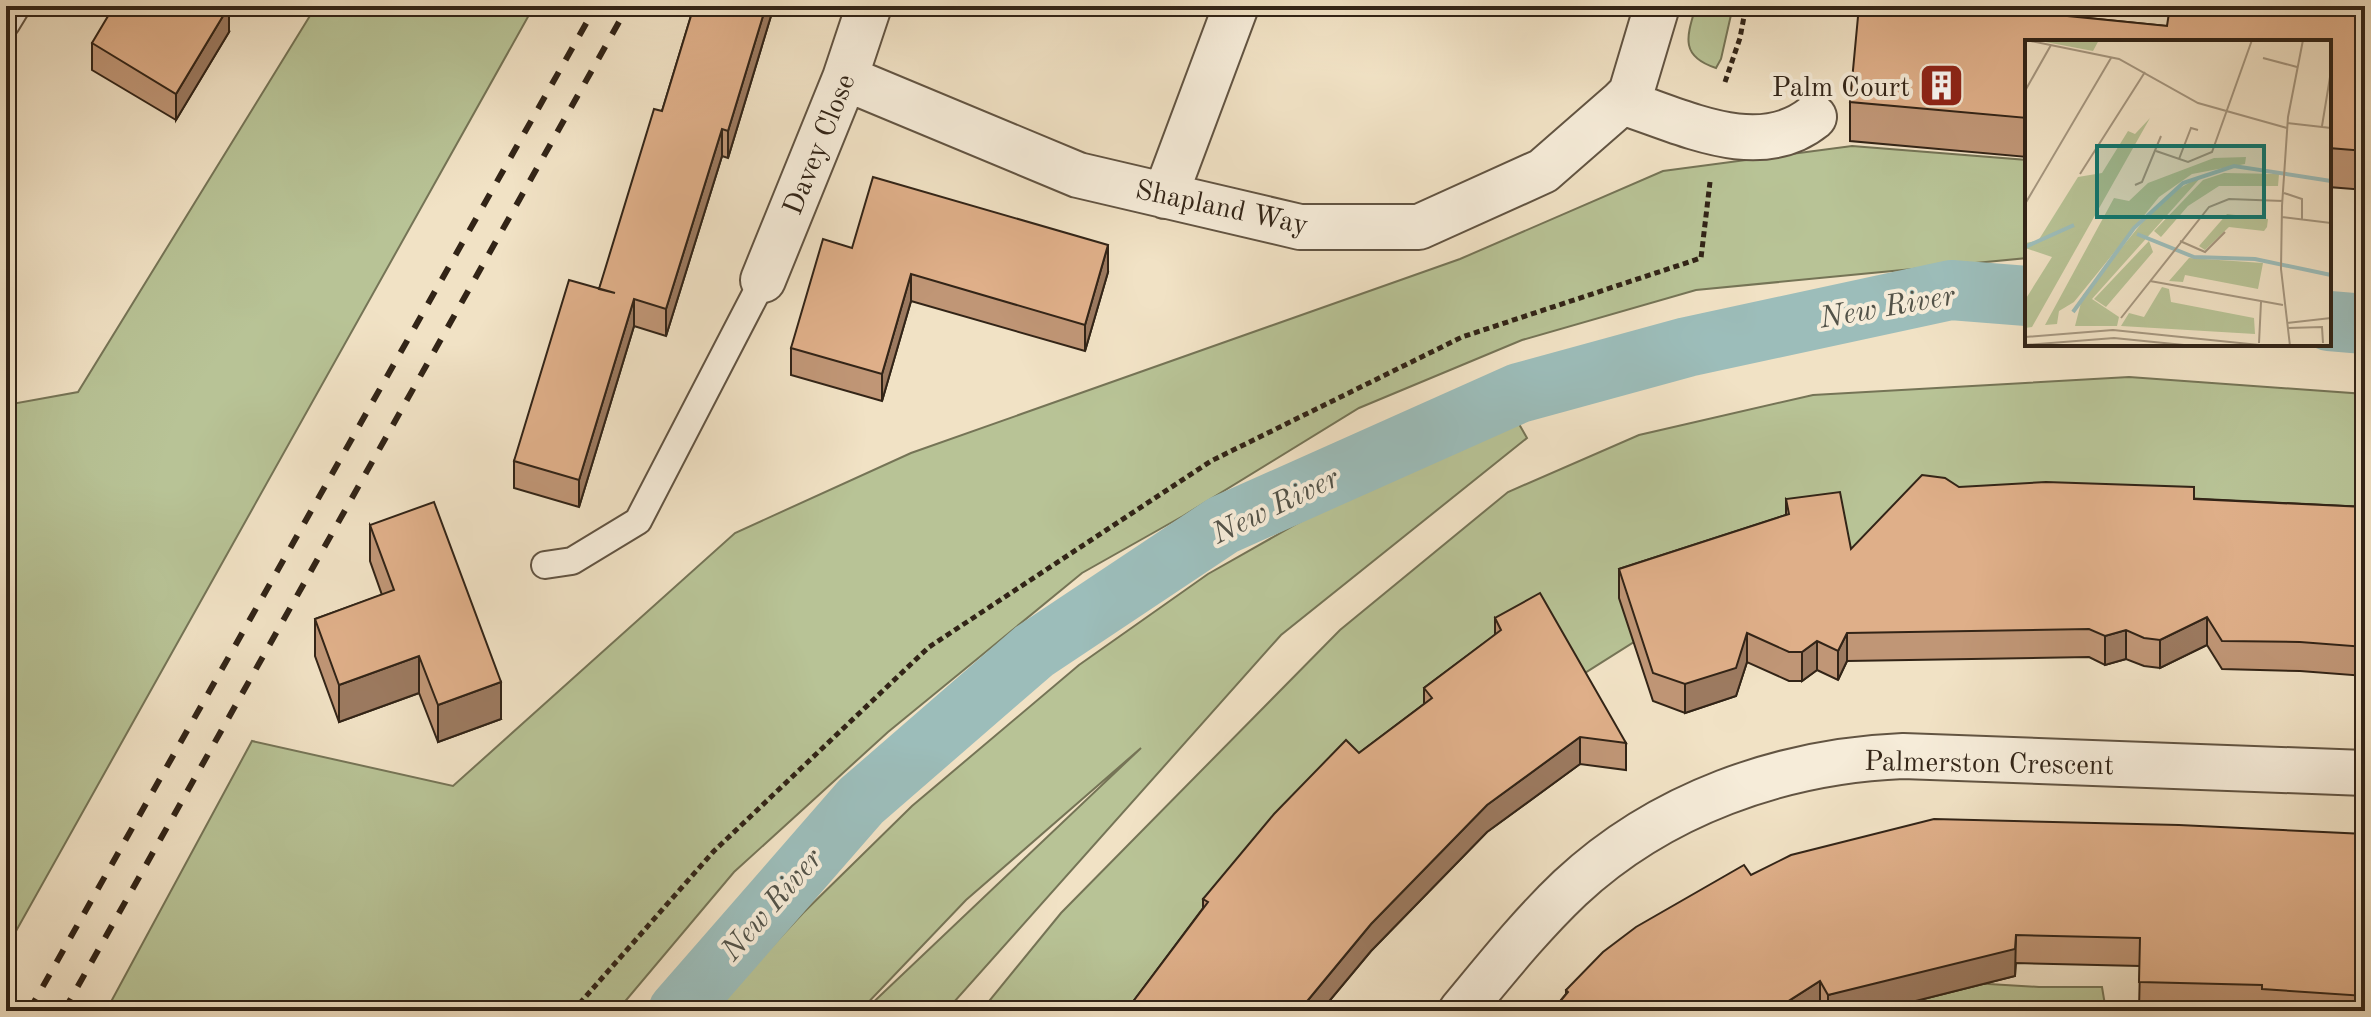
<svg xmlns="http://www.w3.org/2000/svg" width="2371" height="1017" viewBox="0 0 2371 1017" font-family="'Old Standard TT',serif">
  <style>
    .green { fill: #b8c396; stroke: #757456; stroke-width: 2 }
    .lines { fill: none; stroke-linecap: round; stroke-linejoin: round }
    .canal { stroke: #9cbdba; stroke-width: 60 }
    .lane-casing { stroke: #625442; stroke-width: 30 }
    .street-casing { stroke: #625442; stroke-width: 48 }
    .path { stroke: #322417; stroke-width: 5; stroke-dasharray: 6 4; stroke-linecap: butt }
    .lane { stroke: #f6ecd9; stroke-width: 26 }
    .street { stroke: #f6ecd9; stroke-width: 44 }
    .rail { stroke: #322417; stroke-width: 6; stroke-dasharray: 14 14; stroke-linecap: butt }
    .wall { fill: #c09676; stroke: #322417; stroke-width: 2 }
    .shaded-wall { fill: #9c7a60; stroke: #322417; stroke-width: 2 }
    .building { fill: #dfaf89; stroke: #322417; stroke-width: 2 }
    .labels { text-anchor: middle; stroke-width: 8; stroke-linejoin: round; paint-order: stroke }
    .poi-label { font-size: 28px; fill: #322417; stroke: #f6ecd9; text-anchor: end }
    .street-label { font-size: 28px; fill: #322417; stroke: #f6ecd9 }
    .water-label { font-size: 30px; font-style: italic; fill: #525248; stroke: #f6ecd9 }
    .inset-river { fill: none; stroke: #9cbdba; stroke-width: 4 }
    .inset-road { fill: none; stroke: #a5967f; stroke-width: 2 }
    .view { fill: #0f766e; fill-opacity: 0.15; stroke: #0f766e; stroke-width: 4 }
    .inset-edge { fill: none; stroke: #322417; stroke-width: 4 }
  </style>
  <rect width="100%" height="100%" fill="#f1e2c5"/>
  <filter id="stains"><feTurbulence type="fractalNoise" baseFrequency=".0025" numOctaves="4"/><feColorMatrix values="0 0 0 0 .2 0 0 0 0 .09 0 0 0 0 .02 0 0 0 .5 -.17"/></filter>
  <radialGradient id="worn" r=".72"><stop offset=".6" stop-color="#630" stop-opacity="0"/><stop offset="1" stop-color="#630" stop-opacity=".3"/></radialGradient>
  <!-- green -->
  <path class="green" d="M 316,6 L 534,6 L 6,949 L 6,405 L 78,392 Z
    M 1696,6 L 1733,6 L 1721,59 L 1716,68 C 1679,56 1687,36 1696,6 Z
    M 1852,146 L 2027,160 L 2027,258 L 1696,290 L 1522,340 L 1359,408 L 1183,516 L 1082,573 L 888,732 L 734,872 L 617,1011 L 106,1011 L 252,741 L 453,786 L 735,533 L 911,453 L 1460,259 L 1663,171 Z
    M 2129,377 L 2365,394 L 2365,576 L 1740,575 L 1297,855 L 1163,1011 L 981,1011 L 1061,913 L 1340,630 L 1508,492 L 1639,435 L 1813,395 Z
    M 1515,417 L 1527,438 L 1281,635 L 946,1011 L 864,1011 L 1141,748 L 966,900 L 860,1011 L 712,1011 L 803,913 L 912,806 L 1079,665 L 1208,574 L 1411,459 Z
    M 1857,976 L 2039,987 L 2102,987 L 2106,1011 L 1812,1011 Z"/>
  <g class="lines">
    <!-- canal -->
    <path class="canal" d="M 2329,321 L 2365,324
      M 678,1011 L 861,801 L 1034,651 L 1223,525 L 1519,393 L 1687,347 L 1951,290 L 2027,296"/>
    <defs>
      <path id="lane" d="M 6,24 L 17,6
        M 545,565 L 572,561 L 638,521 L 763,280"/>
      <path id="street" d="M 845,78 L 1078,175 L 1300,227 L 1419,227 L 1543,171 L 1622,102 L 1631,93 L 1657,6
        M 1622,102 C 1682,121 1758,162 1814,117
        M 1165,196 L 1236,6
        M 763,280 L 845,78 L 869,6
        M 1461,1011 C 1496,969 1530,926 1570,888 C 1660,804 1781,761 1903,756 L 2365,773"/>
    </defs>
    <!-- lane casing -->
    <use href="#lane" class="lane-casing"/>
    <!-- street casing -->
    <use href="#street" class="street-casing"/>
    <!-- path -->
    <path class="path" d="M 1725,82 L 1740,38 L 1746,6
      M 573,1011 L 714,851 L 929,647 L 1211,461 L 1462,337 L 1701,258 L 1710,182"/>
    <!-- lane -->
    <use href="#lane" class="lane"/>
    <!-- street -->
    <use href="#street" class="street"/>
    <!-- rail -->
    <path class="rail" d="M 29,1011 L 596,6
      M 64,1011 L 628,6"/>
  </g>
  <!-- wall -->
  <path class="wall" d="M 694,6 L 774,6 L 728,158 L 722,156 L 666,336 L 634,326 L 579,507 L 514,488 L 514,461 L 599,289 L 662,111 Z
    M 2000,6 L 2000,9 L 2167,26 L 2365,6 L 2365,190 L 2329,187 L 2329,42 L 2027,42 L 2027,157 L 1850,141 L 1850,102 Z
    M 229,32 L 176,120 L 92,70 L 92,43 Z
    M 852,248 L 1108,272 L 1085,351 L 911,301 L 882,401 L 791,375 L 791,348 Z
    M 1959,487 L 2365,507 L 2365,676 L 2300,671 L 2222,669 L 2207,645 L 2160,668 L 2144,666 L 2126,659 L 2105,665 L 2089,657 L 1847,661 L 1838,680 L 1817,670 L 1802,681 L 1789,681 L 1747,662 L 1736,696 L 1685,713 L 1653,701 L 1619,598 L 1619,569 L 1786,515 L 1786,499 L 1851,549 Z
    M 370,525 L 501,719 L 438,742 L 419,693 L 339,722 L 315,656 L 315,619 L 382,595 L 370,561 Z
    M 1495,618 L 1626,743 L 1626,770 L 1580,764 L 1487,832 L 1371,951 L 1321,1011 L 1126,1011 L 1203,908 L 1203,899 L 1359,753 L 1424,704 L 1424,688 L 1495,635 Z
    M 2365,834 L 2365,1011 L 2191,1011 L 2139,1010 L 2140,966 L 2016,963 L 2015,976 L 1876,1011 L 1822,1011 L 1820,1009 L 1817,1011 L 1552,1011 L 1566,994 L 1566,990 L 1751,875 Z"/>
  <!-- shaded-wall -->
  <path class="shaded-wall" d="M 229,6 L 229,32 L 176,120 L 176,94 Z
    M 766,6 L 774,6 L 728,158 L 728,131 Z
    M 722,129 L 722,156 L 666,336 L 666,309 Z
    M 1108,245 L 1108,272 L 1085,351 L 1085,325 Z
    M 911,274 L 911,301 L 882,401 L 882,374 Z
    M 634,299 L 634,326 L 579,507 L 579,480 Z
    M 2207,617 L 2207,645 L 2160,668 L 2160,640 Z
    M 2126,630 L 2126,659 L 2105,665 L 2105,636 Z
    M 1747,633 L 1747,662 L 1736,696 L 1685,713 L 1685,684 Z
    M 1847,633 L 1847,661 L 1838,680 L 1838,651 Z
    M 1817,641 L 1817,670 L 1802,681 L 1802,652 Z
    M 419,656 L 419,693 L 339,722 L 339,685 Z
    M 501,682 L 501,719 L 438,742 L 438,705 Z
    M 1580,737 L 1580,764 L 1487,832 L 1371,951 L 1321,1011 L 1299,1011 L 1371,924 L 1487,805 Z
    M 2016,935 L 2015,976 L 1876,1011 L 1828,1011 L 1828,995 Z
    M 1820,981 L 1820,1009 L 1817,1011 L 1773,1011 Z"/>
  <!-- building -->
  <path class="building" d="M 114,6 L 229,6 L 176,94 L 92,43 Z
    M 694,6 L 766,6 L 728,131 L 722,129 L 666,309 L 634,299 L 579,480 L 514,461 L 569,280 L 615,293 L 599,289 L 654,109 L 662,111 Z
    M 1859,6 L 1998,6 L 1998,9 L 2167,26 L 2170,6 L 2365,6 L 2365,151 L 2329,148 L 2329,42 L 2027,42 L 2027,118 L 1850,102 Z
    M 873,177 L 1108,245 L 1085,325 L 911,274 L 882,374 L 791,348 L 823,239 L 852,248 Z
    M 1922,475 L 1945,478 L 1959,487 L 2046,482 L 2194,487 L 2194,499 L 2365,507 L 2365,647 L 2300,642 L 2222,641 L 2207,617 L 2160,640 L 2144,638 L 2126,630 L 2105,636 L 2089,629 L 1847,633 L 1838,651 L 1817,641 L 1802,652 L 1789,652 L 1747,633 L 1736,668 L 1685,684 L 1653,673 L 1619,569 L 1789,514 L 1786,499 L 1840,492 L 1851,549 Z
    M 434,502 L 501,682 L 438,705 L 419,656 L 339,685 L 315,619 L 394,590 L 370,525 Z
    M 1540,593 L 1626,743 L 1580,737 L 1487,805 L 1371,924 L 1299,1011 L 1126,1011 L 1208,902 L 1203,899 L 1274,814 L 1346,740 L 1359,753 L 1432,698 L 1424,688 L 1501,630 L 1495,618 Z
    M 1934,819 L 2179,825 L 2365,834 L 2365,996 L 2262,989 L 2262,985 L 2139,982 L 2140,938 L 2016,935 L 2015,949 L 1828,995 L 1820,981 L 1773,1011 L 1552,1011 L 1568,992 L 1566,990 L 1603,952 L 1636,927 L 1744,865 L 1751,875 L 1791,855 Z"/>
  <!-- icons -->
  <defs>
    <symbol id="building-square" viewBox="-11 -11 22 22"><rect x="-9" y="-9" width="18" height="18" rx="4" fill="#8f2418" stroke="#f6ecd9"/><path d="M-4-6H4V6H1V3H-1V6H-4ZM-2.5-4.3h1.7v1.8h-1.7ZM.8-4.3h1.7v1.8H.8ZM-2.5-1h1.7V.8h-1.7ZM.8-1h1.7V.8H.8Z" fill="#fff"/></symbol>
  </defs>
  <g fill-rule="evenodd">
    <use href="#building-square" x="1916" y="60" width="51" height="51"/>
  </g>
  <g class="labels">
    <!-- poi labels -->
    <g class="poi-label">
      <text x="1910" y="96">Palm Court</text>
    </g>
    <!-- street labels -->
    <g class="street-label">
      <text transform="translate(818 144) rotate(-68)" y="10">Davey Close</text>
      <text transform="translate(1222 206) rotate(12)" y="10">Shapland Way</text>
      <text transform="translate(1989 762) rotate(1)" y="10">Palmerston Crescent</text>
    </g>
    <!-- water labels -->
    <g class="water-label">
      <text transform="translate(1887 306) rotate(-10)" y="10">New River</text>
      <text transform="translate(1275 505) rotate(-26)" y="10">New River</text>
      <text transform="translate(771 904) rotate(-49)" y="10">New River</text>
    </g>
  </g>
  <!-- overview -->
  <g transform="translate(2025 40)">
    <rect width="306" height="306" fill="#f1e2c5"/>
    <path d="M 10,0 L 74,0 L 68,11 ZM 125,78 L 7,287 L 0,288 L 0,260 L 27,217 L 0,208 L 0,203 L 13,201 L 53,137 L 77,133 L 103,91 L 110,94 ZM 221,117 L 220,124 L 167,134 L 134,157 L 49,262 L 34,271 L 32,284 L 20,285 L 89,158 L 104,161 L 123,143 L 189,118 ZM 199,133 L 254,134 L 253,146 L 194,146 L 163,166 L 136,197 L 129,191 L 178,140 ZM 178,135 L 67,259 L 94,277 L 92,286 L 50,286 L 58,255 L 120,179 L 148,152 ZM 202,174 L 243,179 L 242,187 L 239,191 L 204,187 L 180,210 L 174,206 ZM 124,201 L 128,212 L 81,267 L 69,259 ZM 164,218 L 238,223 L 233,249 L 160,235 L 158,242 L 144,241 ZM 137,247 L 144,249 L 146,262 L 229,278 L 230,294 L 96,286 L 104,273 L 119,277 Z" fill="#b8c396"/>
    <path class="inset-river" d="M 112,194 L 169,217 L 230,219 L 306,235M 0,207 L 49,185M 48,272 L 109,188 L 158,143 L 209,126 L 306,141"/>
    <path class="inset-road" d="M 1,0 L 94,19 L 173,63 L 262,88M 238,18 L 272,27M 0,51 L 26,5M 262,83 L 306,88M 297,86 L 306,31M 131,111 L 163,122 L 187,112 L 227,0M 154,119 L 166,88 L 173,90M 55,134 L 120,32M 110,145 L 117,142 L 136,96M 259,153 L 277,159 L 277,179M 0,164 L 86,18M 257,177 L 306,183M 155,201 L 180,212 L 200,192M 125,241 L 258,265M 96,278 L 184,167 L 204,159 L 258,161M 262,283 L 306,278M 263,288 L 297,287 L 298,303M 0,297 L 88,290 L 244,306M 234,303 L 236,262M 0,305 L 89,298 L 169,306M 265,306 L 256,229 L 257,166 L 263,77 L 278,0"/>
    <path class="view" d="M 72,106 L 239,106 L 239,177 L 72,177 Z"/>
    <rect width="306" height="306" class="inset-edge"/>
  </g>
  <!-- margin -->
  <rect width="2371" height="1017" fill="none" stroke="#f1e2c5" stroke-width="32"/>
  <rect x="8" y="8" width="2355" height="1001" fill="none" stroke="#322417" stroke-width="4"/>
  <rect x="16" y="16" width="2339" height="985" fill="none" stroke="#322417" stroke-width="2"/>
  <rect width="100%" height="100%" filter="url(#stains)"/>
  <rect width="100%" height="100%" fill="url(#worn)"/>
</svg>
